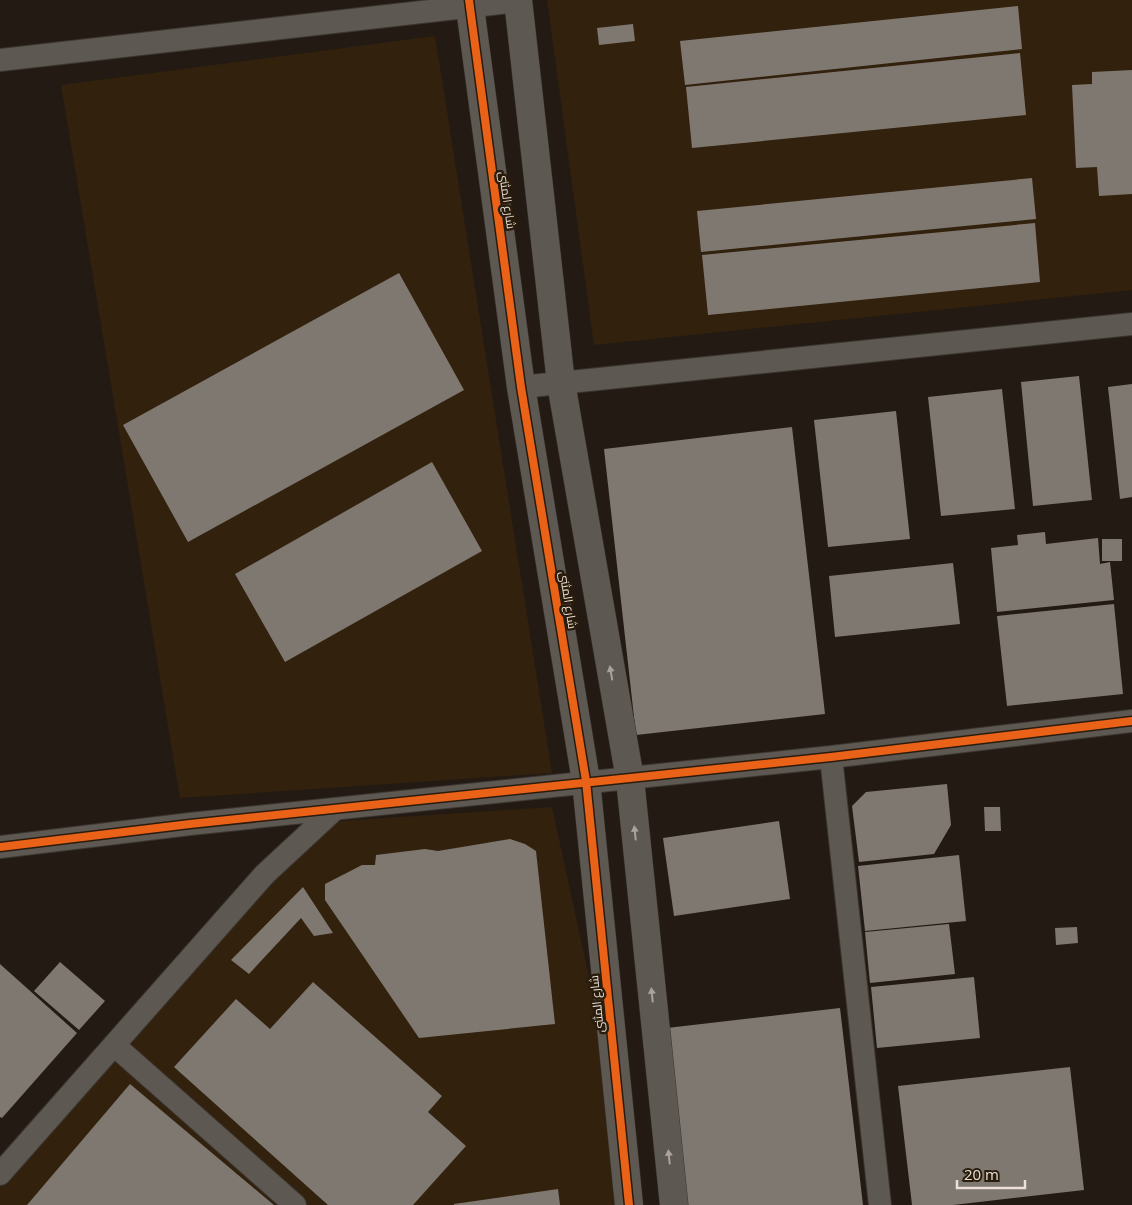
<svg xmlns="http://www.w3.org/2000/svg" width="1132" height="1205" viewBox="0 0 1132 1205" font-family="'Open Sans',Cairo,sans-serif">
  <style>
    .built { fill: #32210d }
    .building { fill: #7f7870 }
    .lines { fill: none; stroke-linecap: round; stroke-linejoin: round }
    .minor-casing { stroke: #3c3631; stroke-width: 24 }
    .tertiary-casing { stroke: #3c3631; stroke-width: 29 }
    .minor { stroke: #5e5852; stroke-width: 22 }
    .tertiary { stroke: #5e5852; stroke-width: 28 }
    .cycleway-casing { stroke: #2a1c0c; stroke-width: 11 }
    .cycleway { stroke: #ea6118; stroke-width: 8 }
    .oneway { fill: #aba39b }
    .labels { text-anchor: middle; stroke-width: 5; stroke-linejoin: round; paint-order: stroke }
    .street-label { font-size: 12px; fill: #eae0d7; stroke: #2a1c0c }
  </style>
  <rect width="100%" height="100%" fill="#231b13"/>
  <!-- built -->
  <path class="built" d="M 547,0 L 1132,0 L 1132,290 L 594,345 Z
    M 435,36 L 552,773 L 180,798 L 61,85 Z
    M 552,807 L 619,1115 L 629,1205 L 0,1205 L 0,1174 L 265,874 L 340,821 Z"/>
  <!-- building -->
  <path class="building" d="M 1018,6 L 1022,49 L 685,85 L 680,41 Z
    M 633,24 L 635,41 L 599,45 L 597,28 Z
    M 1020,53 L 1026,115 L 692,148 L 686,87 Z
    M 1132,70 L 1132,194 L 1099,196 L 1097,167 L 1076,168 L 1072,85 L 1092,84 L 1092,72 Z
    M 1032,178 L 1036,219 L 701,252 L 697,211 Z
    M 1035,223 L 1040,282 L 708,315 L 702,255 Z
    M 399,273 L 464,390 L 188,542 L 123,425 Z
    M 1079,376 L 1092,500 L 1033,506 L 1021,382 Z
    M 1132,384 L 1132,497 L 1120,499 L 1108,387 Z
    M 1002,389 L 1015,509 L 941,516 L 928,397 Z
    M 896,411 L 910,539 L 828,547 L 814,420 Z
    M 792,427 L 825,714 L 636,735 L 604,449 Z
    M 432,462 L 482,551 L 285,662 L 235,574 Z
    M 1045,532 L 1046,544 L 1098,538 L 1100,564 L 1110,562 L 1114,600 L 997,612 L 991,548 L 1018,545 L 1017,535 Z
    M 1102,539 L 1122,539 L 1122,561 L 1102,561 Z
    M 953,563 L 960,624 L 835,637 L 829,576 Z
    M 1114,604 L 1123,694 L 1007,706 L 997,616 Z
    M 947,784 L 951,825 L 934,854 L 859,862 L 852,806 L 866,792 Z
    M 984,807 L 1000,807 L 1001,831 L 985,831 Z
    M 779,821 L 790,899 L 674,916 L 663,838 Z
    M 510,839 L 525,844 L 536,851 L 555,1024 L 419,1038 L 325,900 L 325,884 L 362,865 L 375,865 L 376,855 L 425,849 L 438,851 Z
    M 959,855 L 966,921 L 865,931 L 858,866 Z
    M 303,887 L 333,933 L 314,936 L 301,918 L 249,974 L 231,960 Z
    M 949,924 L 955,974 L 870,983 L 865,932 Z
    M 1077,927 L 1078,943 L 1056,945 L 1055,928 Z
    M 60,962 L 105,1001 L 79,1030 L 34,991 Z
    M 0,964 L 77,1033 L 2,1118 L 0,1117 Z
    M 974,977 L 980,1038 L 877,1048 L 871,987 Z
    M 313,982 L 442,1096 L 428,1112 L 466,1146 L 413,1205 L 328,1205 L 174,1067 L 236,999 L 270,1029 Z
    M 840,1008 L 863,1205 L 688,1205 L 667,1028 Z
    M 1070,1067 L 1084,1190 L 953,1205 L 912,1205 L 898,1086 Z
    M 130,1084 L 274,1205 L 27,1205 Z
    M 558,1189 L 560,1205 L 454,1205 L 454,1204 Z"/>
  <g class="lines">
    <defs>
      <path id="minor" d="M 0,60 L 518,1
        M 521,387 L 1132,324
        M 831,757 L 880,1205
        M 0,847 L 190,824 L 831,757 L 1132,721
        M 114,1045 L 295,1205
        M 0,1174 L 265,874 L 334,810"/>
      <path id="tertiary" d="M 469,0 L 521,387 L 586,781 L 629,1205
        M 518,0 L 561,383 L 630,779 L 674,1205"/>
    </defs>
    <!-- minor casing -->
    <use href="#minor" class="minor-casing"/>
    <!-- tertiary casing -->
    <use href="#tertiary" class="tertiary-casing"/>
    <!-- minor -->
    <use href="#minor" class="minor"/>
    <!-- tertiary -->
    <use href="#tertiary" class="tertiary"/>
    <defs>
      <path id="cycleway" d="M 469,0 L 521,387 L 586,781 L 629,1205
        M 0,847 L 190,824 L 831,757 L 1132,721"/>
    </defs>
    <!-- cycleway casing -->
    <use href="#cycleway" class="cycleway-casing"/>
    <!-- cycleway -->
    <use href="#cycleway" class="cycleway"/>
  </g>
  <!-- one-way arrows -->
  <defs><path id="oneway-solid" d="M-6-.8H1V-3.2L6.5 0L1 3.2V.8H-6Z" transform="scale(1.25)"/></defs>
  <g class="oneway">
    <use href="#oneway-solid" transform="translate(611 673) rotate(-100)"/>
    <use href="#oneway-solid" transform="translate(635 833) rotate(-96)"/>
    <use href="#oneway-solid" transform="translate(652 995) rotate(-96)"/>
    <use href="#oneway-solid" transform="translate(669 1157) rotate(-96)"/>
  </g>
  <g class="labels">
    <!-- street labels -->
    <g class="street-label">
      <text transform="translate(507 200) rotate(82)" y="4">شارع المثنى</text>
      <text transform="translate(568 600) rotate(81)" y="4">شارع المثنى</text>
      <text transform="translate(597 1004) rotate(-96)" y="4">شارع المثنى</text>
    </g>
  </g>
  <!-- scale -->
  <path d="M957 1180v8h68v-8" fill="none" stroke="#eae0d7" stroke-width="2.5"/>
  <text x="964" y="1180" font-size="15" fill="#eae0d7" stroke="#2a1c0c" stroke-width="4" paint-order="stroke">20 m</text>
</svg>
